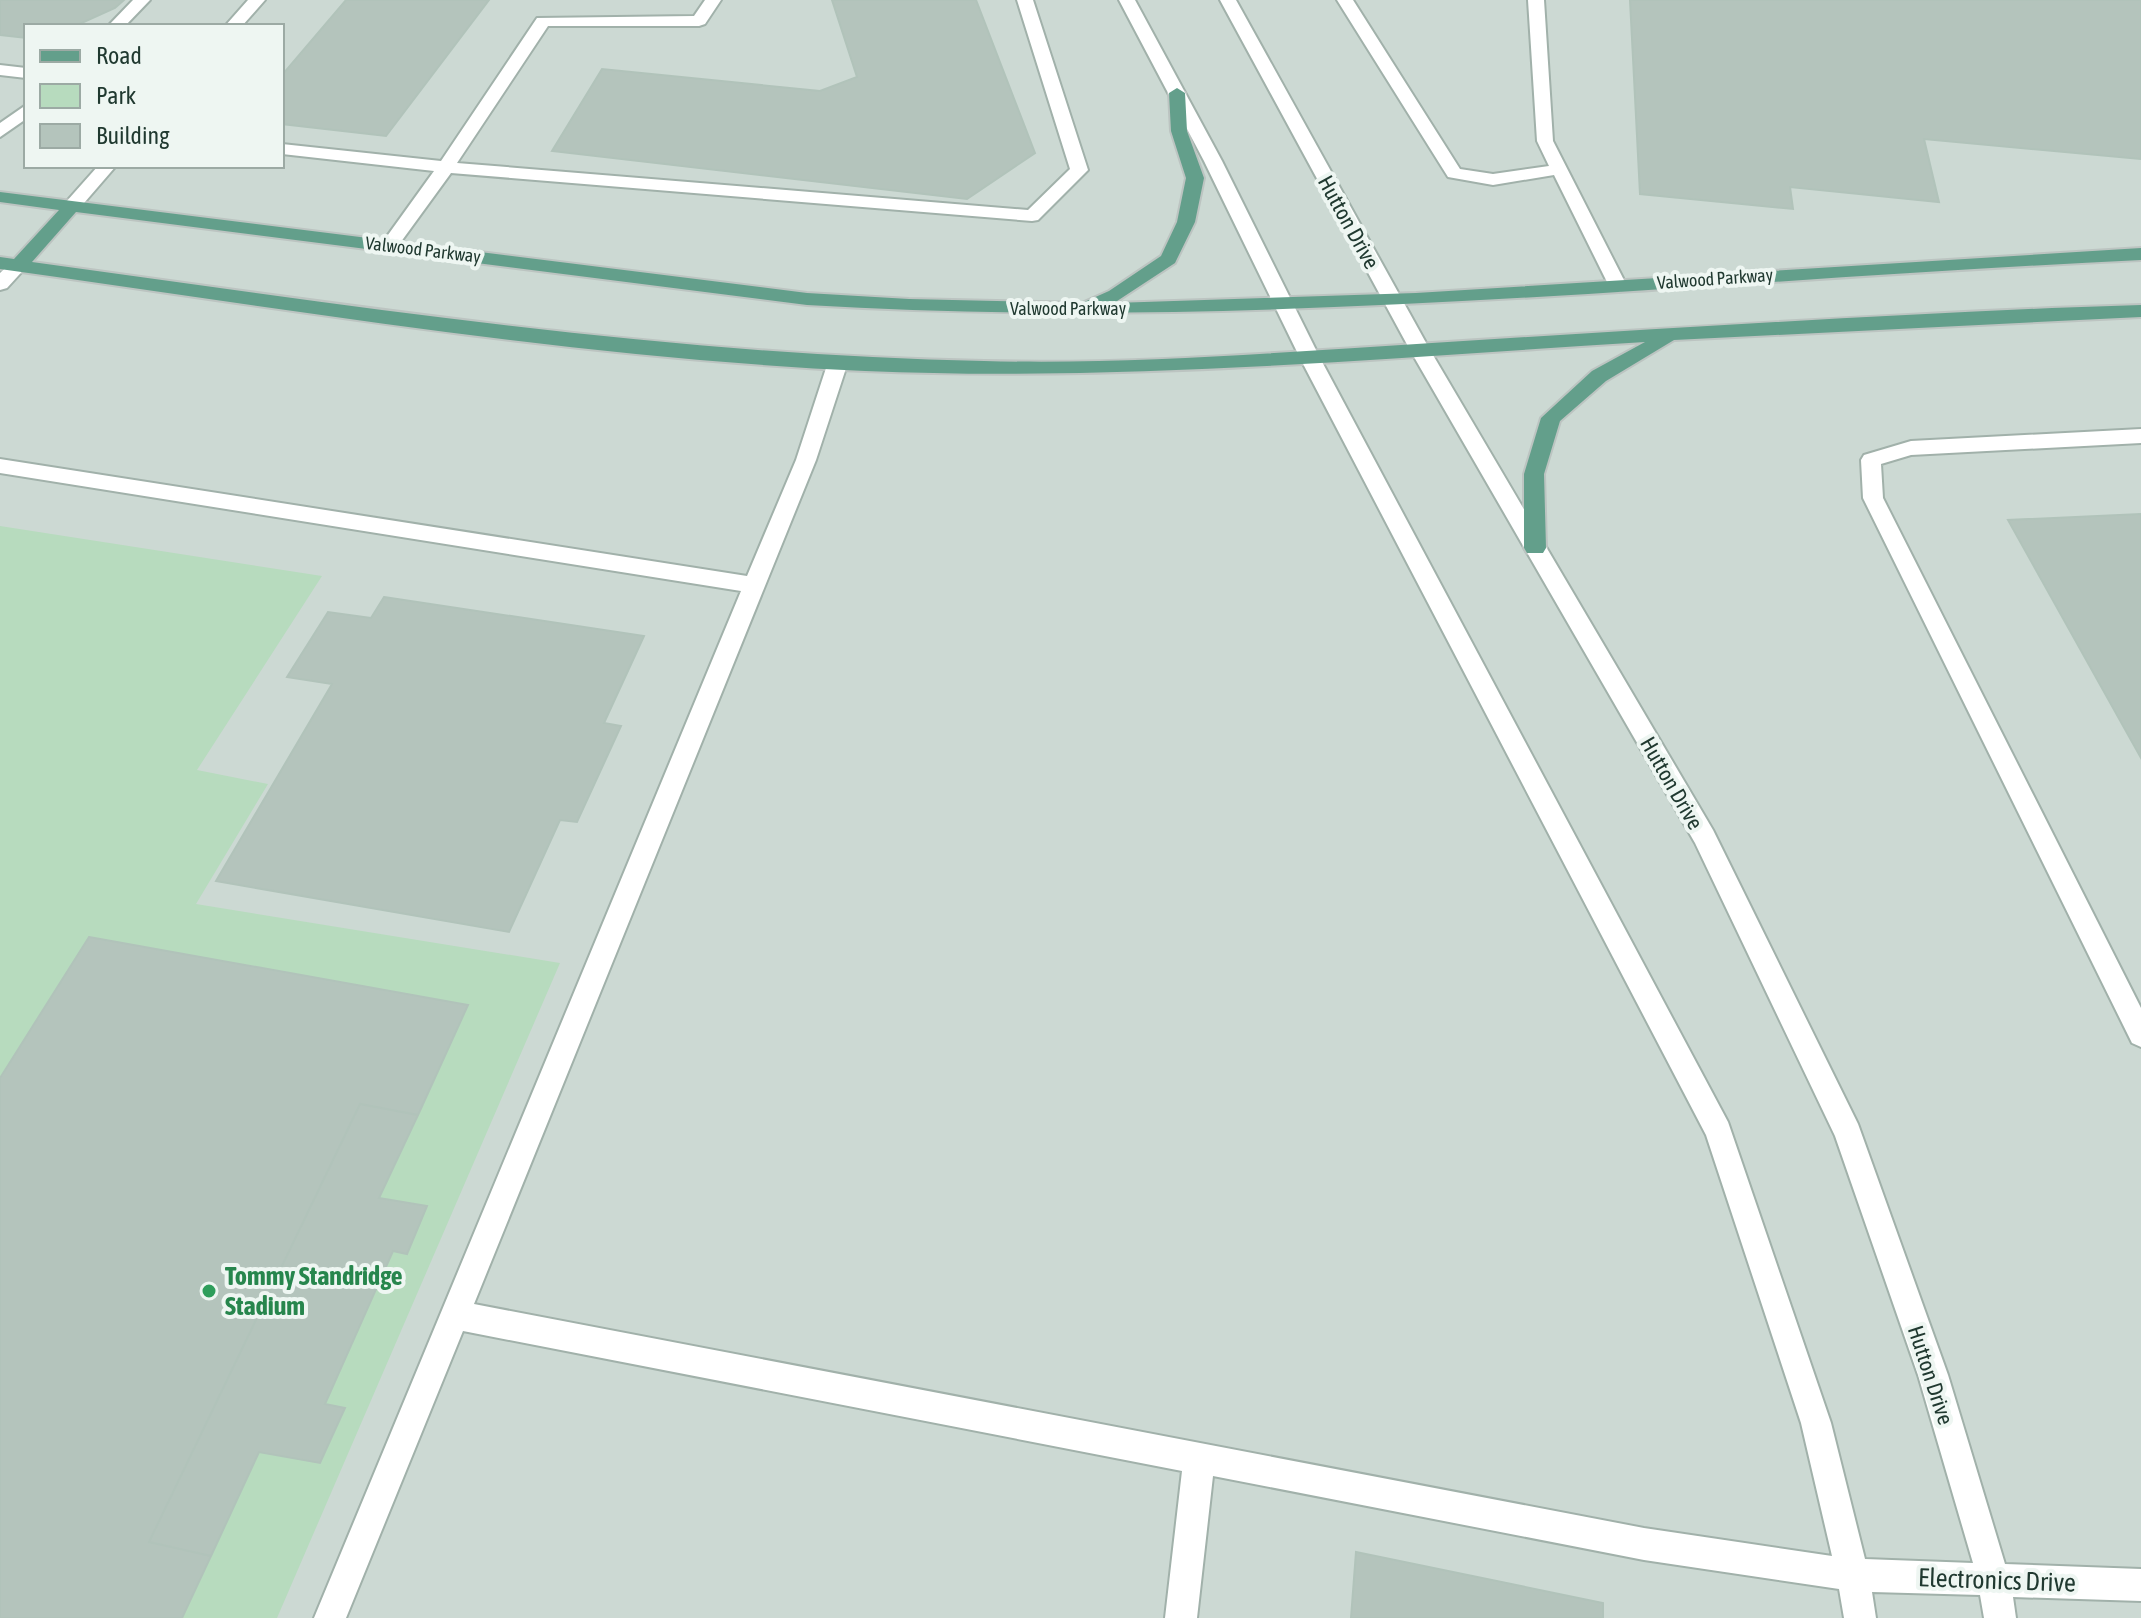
<svg xmlns="http://www.w3.org/2000/svg" width="2141" height="1618" viewBox="0 0 2141 1618" font-family="'Asap Condensed',sans-serif">
  <style>
    .built { fill: #ccd9d3; fill-rule: evenodd }
    .green { fill: #b7dbbe }
    .building { fill: #b4c4bc; stroke: #b1c3ba; stroke-width: 2 }
    .lines { fill: none; stroke-linecap: round; stroke-linejoin: round }
    .minor-casing { stroke: #a1b1aa; stroke-width: 4 }
    .major-casing { stroke: #bcc4c1; stroke-width: 4 }
    .minor { fill: #fff; fill-rule: evenodd }
    .major { fill: #639f8b; fill-rule: evenodd }
    .leisure-dot { fill: #2e9e5b; stroke: #eef6f2; stroke-width: 3 }
    .labels { text-anchor: middle; stroke-width: 8; stroke-linejoin: round; paint-order: stroke }
    .far-street-label { font-size: 18px; fill: #203930; stroke: #eef6f2 }
    .street-label { font-size: 22px; fill: #203930; stroke: #eef6f2 }
    .near-leisure-label { font-size: 26px; font-weight: bold; fill: #27864d; stroke: #eef6f2; text-anchor: start }
    .near-street-label { font-size: 26px; fill: #203930; stroke: #eef6f2 }
  </style>
  <rect width="100%" height="100%" fill="#deeae4"/>
  <!-- built -->
  <path class="built" d="M 0,0 L 2141,0 L 2141,1618 L 0,1618 ZM 26,26 L 282,26 L 282,166 L 26,166 Z"/>
  <!-- green -->
  <path class="green" d="M 0,526 L 322,576 L 197,770 L 268,784 L 196,904 L 560,963 L 277,1618 L 0,1618 Z"/>
  <!-- building -->
  <path class="building" d="M 0,0 L 124,0 L 115,8 L 75,26 L 26,26 L 26,38 L 0,35 Z
    M 346,0 L 489,0 L 386,136 L 282,124 L 282,75 Z
    M 832,0 L 976,0 L 1035,153 L 967,199 L 552,151 L 602,69 L 820,91 L 857,77 Z
    M 1630,0 L 2141,0 L 2141,159 L 1924,139 L 1939,202 L 1790,187 L 1793,209 L 1640,194 Z
    M 2141,514 L 2141,758 L 2008,520 Z
    M 384,597 L 644,636 L 604,723 L 621,726 L 577,822 L 560,820 L 509,932 L 216,881 L 332,684 L 287,677 L 328,612 L 371,618 Z
    M 89,937 L 468,1005 L 418,1115 L 360,1104 L 149,1542 L 211,1556 L 182,1618 L 0,1618 L 0,1078 Z
    M 360,1104 L 418,1115 L 379,1198 L 427,1206 L 407,1254 L 393,1251 L 325,1404 L 345,1408 L 320,1463 L 259,1452 L 211,1556 L 149,1542 Z
    M 1356,1552 L 1603,1603 L 1603,1618 L 1351,1618 Z"/>
  <g class="lines">
    <defs>
      <path id="minor" d="M 133,0 L 150,0 L 125,26 L 108,26 Z
        M 248,0 L 265,0 L 242,26 L 225,26 Z
        M 705,0 L 721,0 L 705,24 L 699,26 L 548,26 L 457,163 L 1028,210 L 1070,169 L 1017,0 L 1033,0 L 1088,170 L 1038,220 L 1032,221 L 451,173 L 395,250 L 389,252 L 380,246 L 434,171 L 282,154 L 282,144 L 441,161 L 537,18 L 694,16 Z
        M 1119,0 L 1135,0 L 1222,161 L 1320,358 L 1728,1122 L 1831,1423 L 1865,1559 L 1973,1563 L 1918,1375 L 1835,1136 L 1695,843 L 1410,350 L 1220,0 L 1236,0 L 1430,350 L 1713,830 L 1858,1124 L 1948,1375 L 2005,1564 L 2141,1569 L 2141,1601 L 2013,1597 L 2016,1618 L 1984,1618 L 1980,1595 L 1872,1592 L 1876,1618 L 1844,1618 L 1839,1589 L 1644,1560 L 1213,1476 L 1197,1618 L 1165,1618 L 1182,1471 L 463,1331 L 346,1618 L 314,1618 L 741,591 L 0,473 L 0,459 L 747,576 L 796,460 L 828,362 L 838,356 L 848,362 L 816,460 L 474,1304 L 1644,1528 L 1832,1556 L 1801,1423 L 1706,1135 L 1300,358 L 1204,161 Z
        M 1337,0 L 1353,0 L 1460,169 L 1493,174 L 1549,166 L 1537,141 L 1528,0 L 1544,0 L 1553,141 L 1627,286 L 1625,290 L 1618,292 L 1609,286 L 1554,175 L 1493,185 L 1448,177 Z
        M 0,65 L 26,68 L 26,78 L 0,75 Z
        M 26,105 L 26,119 L 0,137 L 0,123 Z
        M 98,166 L 116,166 L 78,210 L 66,210 L 63,206 L 66,202 Z
        M 19,259 L 28,265 L 7,288 L 0,290 L 0,273 L 13,261 Z
        M 2141,429 L 2141,443 L 1911,455 L 1881,464 L 1883,498 L 2141,1008 L 2141,1047 L 2132,1043 L 1863,498 L 1861,460 L 1864,455 L 1911,441 Z"/>
      <path id="major" d="M 1177,88 L 1185,93 L 1187,131 L 1204,178 L 1195,222 L 1175,263 L 1114,303 L 1416,293 L 2141,248 L 2141,260 C 1696,281 1253,332 807,305 L 76,212 L 32,262 C 348,305 664,355 984,361 C 1133,365 1283,352 1432,343 C 1638,330 1845,317 2052,308 L 2141,305 L 2141,317 L 1674,340 L 1606,381 L 1560,421 L 1544,474 L 1546,548 L 1543,553 L 1527,553 L 1524,548 L 1524,474 L 1541,418 L 1592,371 L 1645,342 C 1385,358 1126,382 865,371 C 575,358 287,309 0,269 L 0,257 L 14,259 L 59,210 L 0,202 L 0,192 L 807,293 L 909,299 L 1082,303 L 1109,291 L 1161,256 L 1177,222 L 1186,178 L 1171,131 L 1169,93 Z"/>
    </defs>
    <!-- minor casing -->
    <use href="#minor" class="minor-casing"/>
    <!-- major casing -->
    <use href="#major" class="major-casing"/>
    <!-- minor -->
    <use href="#minor" class="minor"/>
    <!-- major -->
    <use href="#major" class="major"/>
  </g>
  <!-- markers -->
  <circle class="leisure-dot" cx="209" cy="1291" r="8"/>
  <g class="labels">
    <!-- far-street labels -->
    <g class="far-street-label">
      <text transform="translate(423 250) rotate(7)" y="6">Valwood Parkway</text>
      <text transform="translate(1715 279) rotate(-4)" y="6">Valwood Parkway</text>
      <text x="1068" y="315">Valwood Parkway</text>
    </g>
    <!-- street labels -->
    <g class="street-label">
      <text transform="translate(1349 222) rotate(61)" y="8">Hutton Drive</text>
      <text transform="translate(1672 783) rotate(60)" y="8">Hutton Drive</text>
      <text transform="translate(1931 1375) rotate(72)" y="8">Hutton Drive</text>
    </g>
    <!-- near-leisure labels -->
    <g class="near-leisure-label">
      <text x="225" y="1285">Tommy Standridge<tspan x="225" dy="30">Stadium</tspan></text>
    </g>
    <!-- near-street labels -->
    <g class="near-street-label">
      <text transform="translate(1997 1580) rotate(2)" y="9">Electronics Drive</text>
    </g>
  </g>
  <!-- legend -->
  <rect x="24" y="24" width="260" height="144" fill="#eef6f2" stroke="#9caaa4" stroke-width="2"/>
  <rect x="40" y="50" width="40" height="12" fill="#639f8b" stroke="#9caaa4" stroke-width="2"/>
  <text x="96" y="64" font-size="24" fill="#203930">Road</text>
  <rect x="40" y="84" width="40" height="24" fill="#b7dbbe" stroke="#9caaa4" stroke-width="2"/>
  <text x="96" y="104" font-size="24" fill="#203930">Park</text>
  <rect x="40" y="124" width="40" height="24" fill="#b4c4bc" stroke="#9caaa4" stroke-width="2"/>
  <text x="96" y="144" font-size="24" fill="#203930">Building</text>
</svg>
